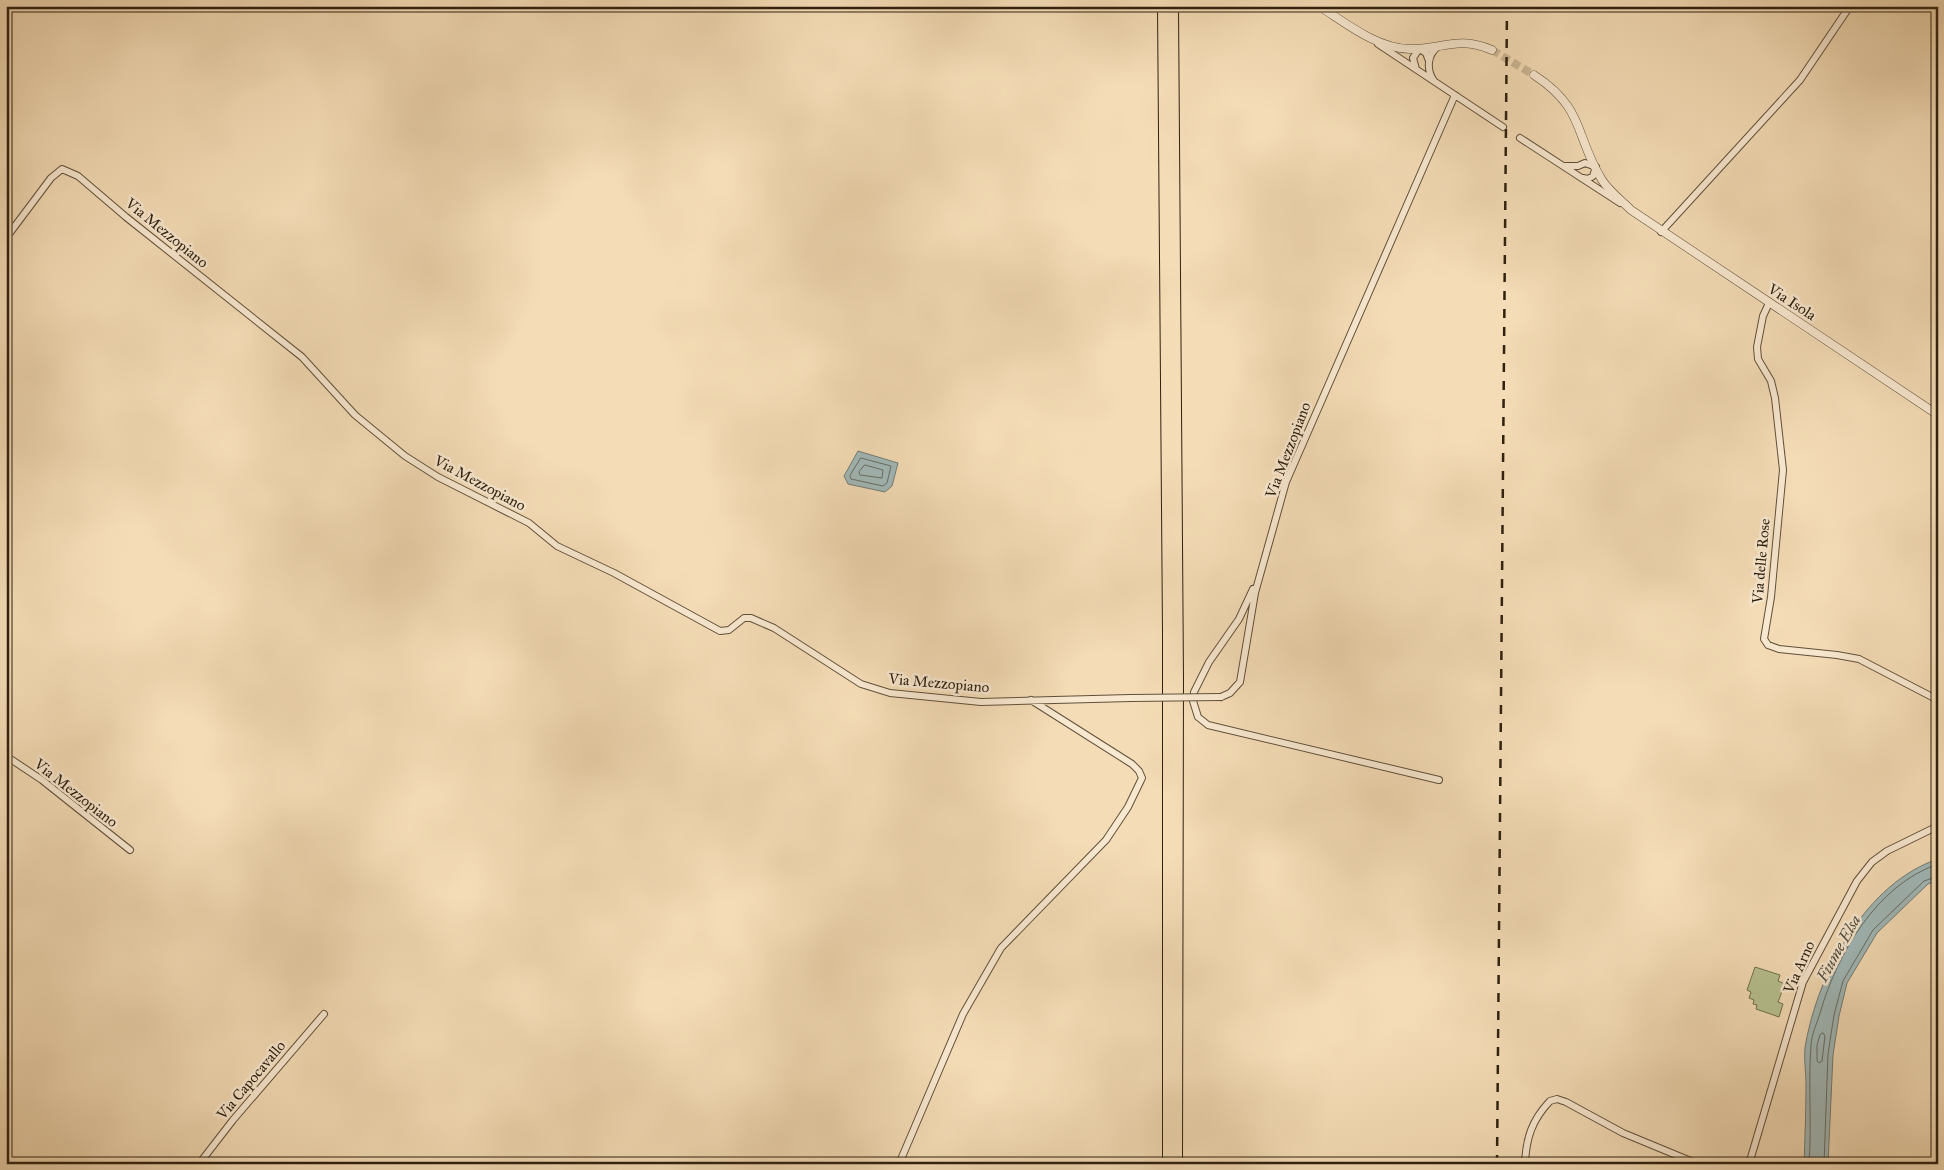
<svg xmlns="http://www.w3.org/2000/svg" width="1944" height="1170" viewBox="0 0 1944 1170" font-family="'IM FELL Great Primer',serif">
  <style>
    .green { fill: #b7c191; stroke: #727150 }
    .water { fill: #a1b9b9; stroke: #737c75 }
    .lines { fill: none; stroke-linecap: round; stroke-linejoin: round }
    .shore { stroke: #686d64; stroke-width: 1 }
    .tertiary-tunnel { stroke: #ccb795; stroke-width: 8; stroke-dasharray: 8 4; stroke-linecap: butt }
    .minor-casing { stroke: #60503a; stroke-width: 8 }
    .tertiary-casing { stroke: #60503a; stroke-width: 9 }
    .trunk-casing { stroke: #2e2110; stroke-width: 12 }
    .minor { stroke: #f8e8d0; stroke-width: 6 }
    .tertiary { stroke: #f8e8d0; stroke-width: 8 }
    .trunk { stroke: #f4dcb6; stroke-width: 10 }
    .rail { stroke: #2e2110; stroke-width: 2.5; stroke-dasharray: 9 9; stroke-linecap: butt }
    .minor-bridge-casing { stroke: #60503a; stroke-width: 8; stroke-linecap: butt }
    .minor-bridge { stroke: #f8e8d0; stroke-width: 6 }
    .labels { text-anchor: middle; stroke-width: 5; stroke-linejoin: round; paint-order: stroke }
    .street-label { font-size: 15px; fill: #2e2110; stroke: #f8e8d0 }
    .water-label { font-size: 16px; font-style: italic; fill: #504f43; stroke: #f8e8d0 }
  </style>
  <rect width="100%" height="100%" fill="#f4dcb6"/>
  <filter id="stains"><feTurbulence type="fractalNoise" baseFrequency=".004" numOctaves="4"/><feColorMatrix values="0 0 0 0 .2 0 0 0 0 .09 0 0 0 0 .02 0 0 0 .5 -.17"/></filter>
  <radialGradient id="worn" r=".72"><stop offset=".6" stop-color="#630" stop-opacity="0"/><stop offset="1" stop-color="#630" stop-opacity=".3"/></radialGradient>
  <!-- green -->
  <path class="green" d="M 1755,967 L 1780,975 L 1778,981 L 1785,984 L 1778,1002 L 1783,1004 L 1779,1017 L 1756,1009 L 1757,1005 L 1753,1004 L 1754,1000 L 1749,998 L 1751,992 L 1747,990 Z"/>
  <!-- water -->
  <path class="water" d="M 858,451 L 898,463 L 892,486 L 885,492 L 848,484 L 844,476 Z
    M 1938,859 L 1938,880 L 1928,884 L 1877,933 L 1847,983 L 1839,1016 L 1833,1055 L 1828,1164 L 1804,1164 C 1805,1137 1806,1111 1806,1084 C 1806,1071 1803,1055 1806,1042 C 1819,972 1866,883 1938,859 Z"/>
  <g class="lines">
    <!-- shore -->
    <path class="shore" d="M 861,458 L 891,466 L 887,483 L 883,486 L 851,479 L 850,476 Z
      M 865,465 L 883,470 L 882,478 L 860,475 L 859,472 Z
      M 1823,1033 L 1825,1036 L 1822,1061 L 1819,1063 L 1817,1061 L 1817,1045 L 1820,1035 Z
      M 1809,1164 C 1812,1124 1808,1085 1811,1046 C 1811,1035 1817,1024 1820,1013 C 1837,955 1876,885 1938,864
      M 1824,1164 L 1828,1054 L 1834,1015 L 1843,981 L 1873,930 L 1924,881 L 1938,876"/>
    <!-- tertiary-tunnel -->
    <path class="tertiary-tunnel" d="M 1492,50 L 1534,75"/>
    <defs>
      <path id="minor" d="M 1378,44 L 1503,127
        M 1416,69 L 1413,58 L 1419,49 L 1426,53 L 1429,61
        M 1434,81 C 1426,70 1427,54 1439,46
        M 1520,138 L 1620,203
        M 1566,166 L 1578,166 L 1585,163 L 1596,167 L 1593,176 L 1588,179 L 1583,178
        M 1661,232 L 1800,80 L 1850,6
        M 6,238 L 51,178 L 62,169 L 78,176 L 126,217 L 302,357 L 355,415 L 405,456 L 438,477 L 529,523 L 557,546 L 614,573 L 720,631 L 729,630 L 744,618 L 751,618 L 774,628 L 861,684 L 890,693 L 981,702 L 1131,698
        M 1769,303 L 1763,316 L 1757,347 L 1758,359 L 1771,381 L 1775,398 L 1783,470 L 1771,597 L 1764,639 L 1768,645 L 1779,649 L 1837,655 L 1859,659 L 1938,700
        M 1253,589 L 1239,619 L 1209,662 L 1194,692 L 1193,701 L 1198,717 L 1208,725 L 1439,780
        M 1221,697 L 1230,693 L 1240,682 L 1255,593 L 1286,482 L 1455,95
        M 6,756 L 42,780 L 130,850
        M 199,1164 L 233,1120 L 324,1014
        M 899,1164 L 963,1014 L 1001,948 L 1106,840 L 1128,807 L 1142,778 L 1139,771 L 1132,764 L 1031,700
        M 1525,1164 C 1526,1138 1532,1120 1550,1101 L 1557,1099 L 1566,1102 L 1623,1133 L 1698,1164
        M 1749,1164 L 1803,982 L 1857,881 L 1872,862 L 1887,851 L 1938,826"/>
      <path id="tertiary" d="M 1319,6 C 1346,23 1376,48 1409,49 C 1442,50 1457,35 1492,50
        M 1534,75 C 1586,109 1574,135 1602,180 C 1609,191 1622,201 1631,210 L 1938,415"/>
      <path id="trunk" d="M 1163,6 L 1168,632 L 1168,1164
        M 1173,6 L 1178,677 L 1177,1164"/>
    </defs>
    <!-- minor casing -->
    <use href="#minor" class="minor-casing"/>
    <!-- tertiary casing -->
    <use href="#tertiary" class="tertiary-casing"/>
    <!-- trunk casing -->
    <use href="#trunk" class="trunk-casing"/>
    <!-- minor -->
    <use href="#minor" class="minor"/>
    <!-- tertiary -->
    <use href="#tertiary" class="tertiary"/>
    <!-- trunk -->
    <use href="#trunk" class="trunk"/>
    <!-- rail -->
    <path class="rail" d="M 1497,1164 L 1507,6"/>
    <defs>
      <path id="minor-bridge" d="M 1131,698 L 1221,697"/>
    </defs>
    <!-- minor-bridge casing -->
    <use href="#minor-bridge" class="minor-bridge-casing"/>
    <!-- minor-bridge -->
    <use href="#minor-bridge" class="minor-bridge"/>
  </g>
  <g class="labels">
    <!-- street labels -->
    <g class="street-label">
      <text transform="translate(167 233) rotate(39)" y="5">Via Mezzopiano</text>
      <text transform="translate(1792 302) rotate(33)" y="5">Via Isola</text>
      <text transform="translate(1288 450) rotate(-69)" y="5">Via Mezzopiano</text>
      <text transform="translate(480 483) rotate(28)" y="5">Via Mezzopiano</text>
      <text transform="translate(1761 561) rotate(-85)" y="5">Via delle Rose</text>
      <text transform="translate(939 683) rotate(5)" y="5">Via Mezzopiano</text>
      <text transform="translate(76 793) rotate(38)" y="5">Via Mezzopiano</text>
      <text transform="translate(1799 967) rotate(-66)" y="5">Via Arno</text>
      <text transform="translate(251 1080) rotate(-50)" y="5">Via Capocavallo</text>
    </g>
    <!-- water labels -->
    <g class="water-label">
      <text transform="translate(1838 948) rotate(-61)" y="6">Fiume Elsa</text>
    </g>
  </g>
  <!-- margin -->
  <rect width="1944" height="1170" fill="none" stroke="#f4dcb6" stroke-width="25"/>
  <rect x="8" y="8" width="1929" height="1155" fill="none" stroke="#2e2110" stroke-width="2.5"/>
  <rect x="12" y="12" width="1919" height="1145" fill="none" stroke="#2e2110"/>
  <rect width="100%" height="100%" filter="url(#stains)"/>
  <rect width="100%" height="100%" fill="url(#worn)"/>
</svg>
